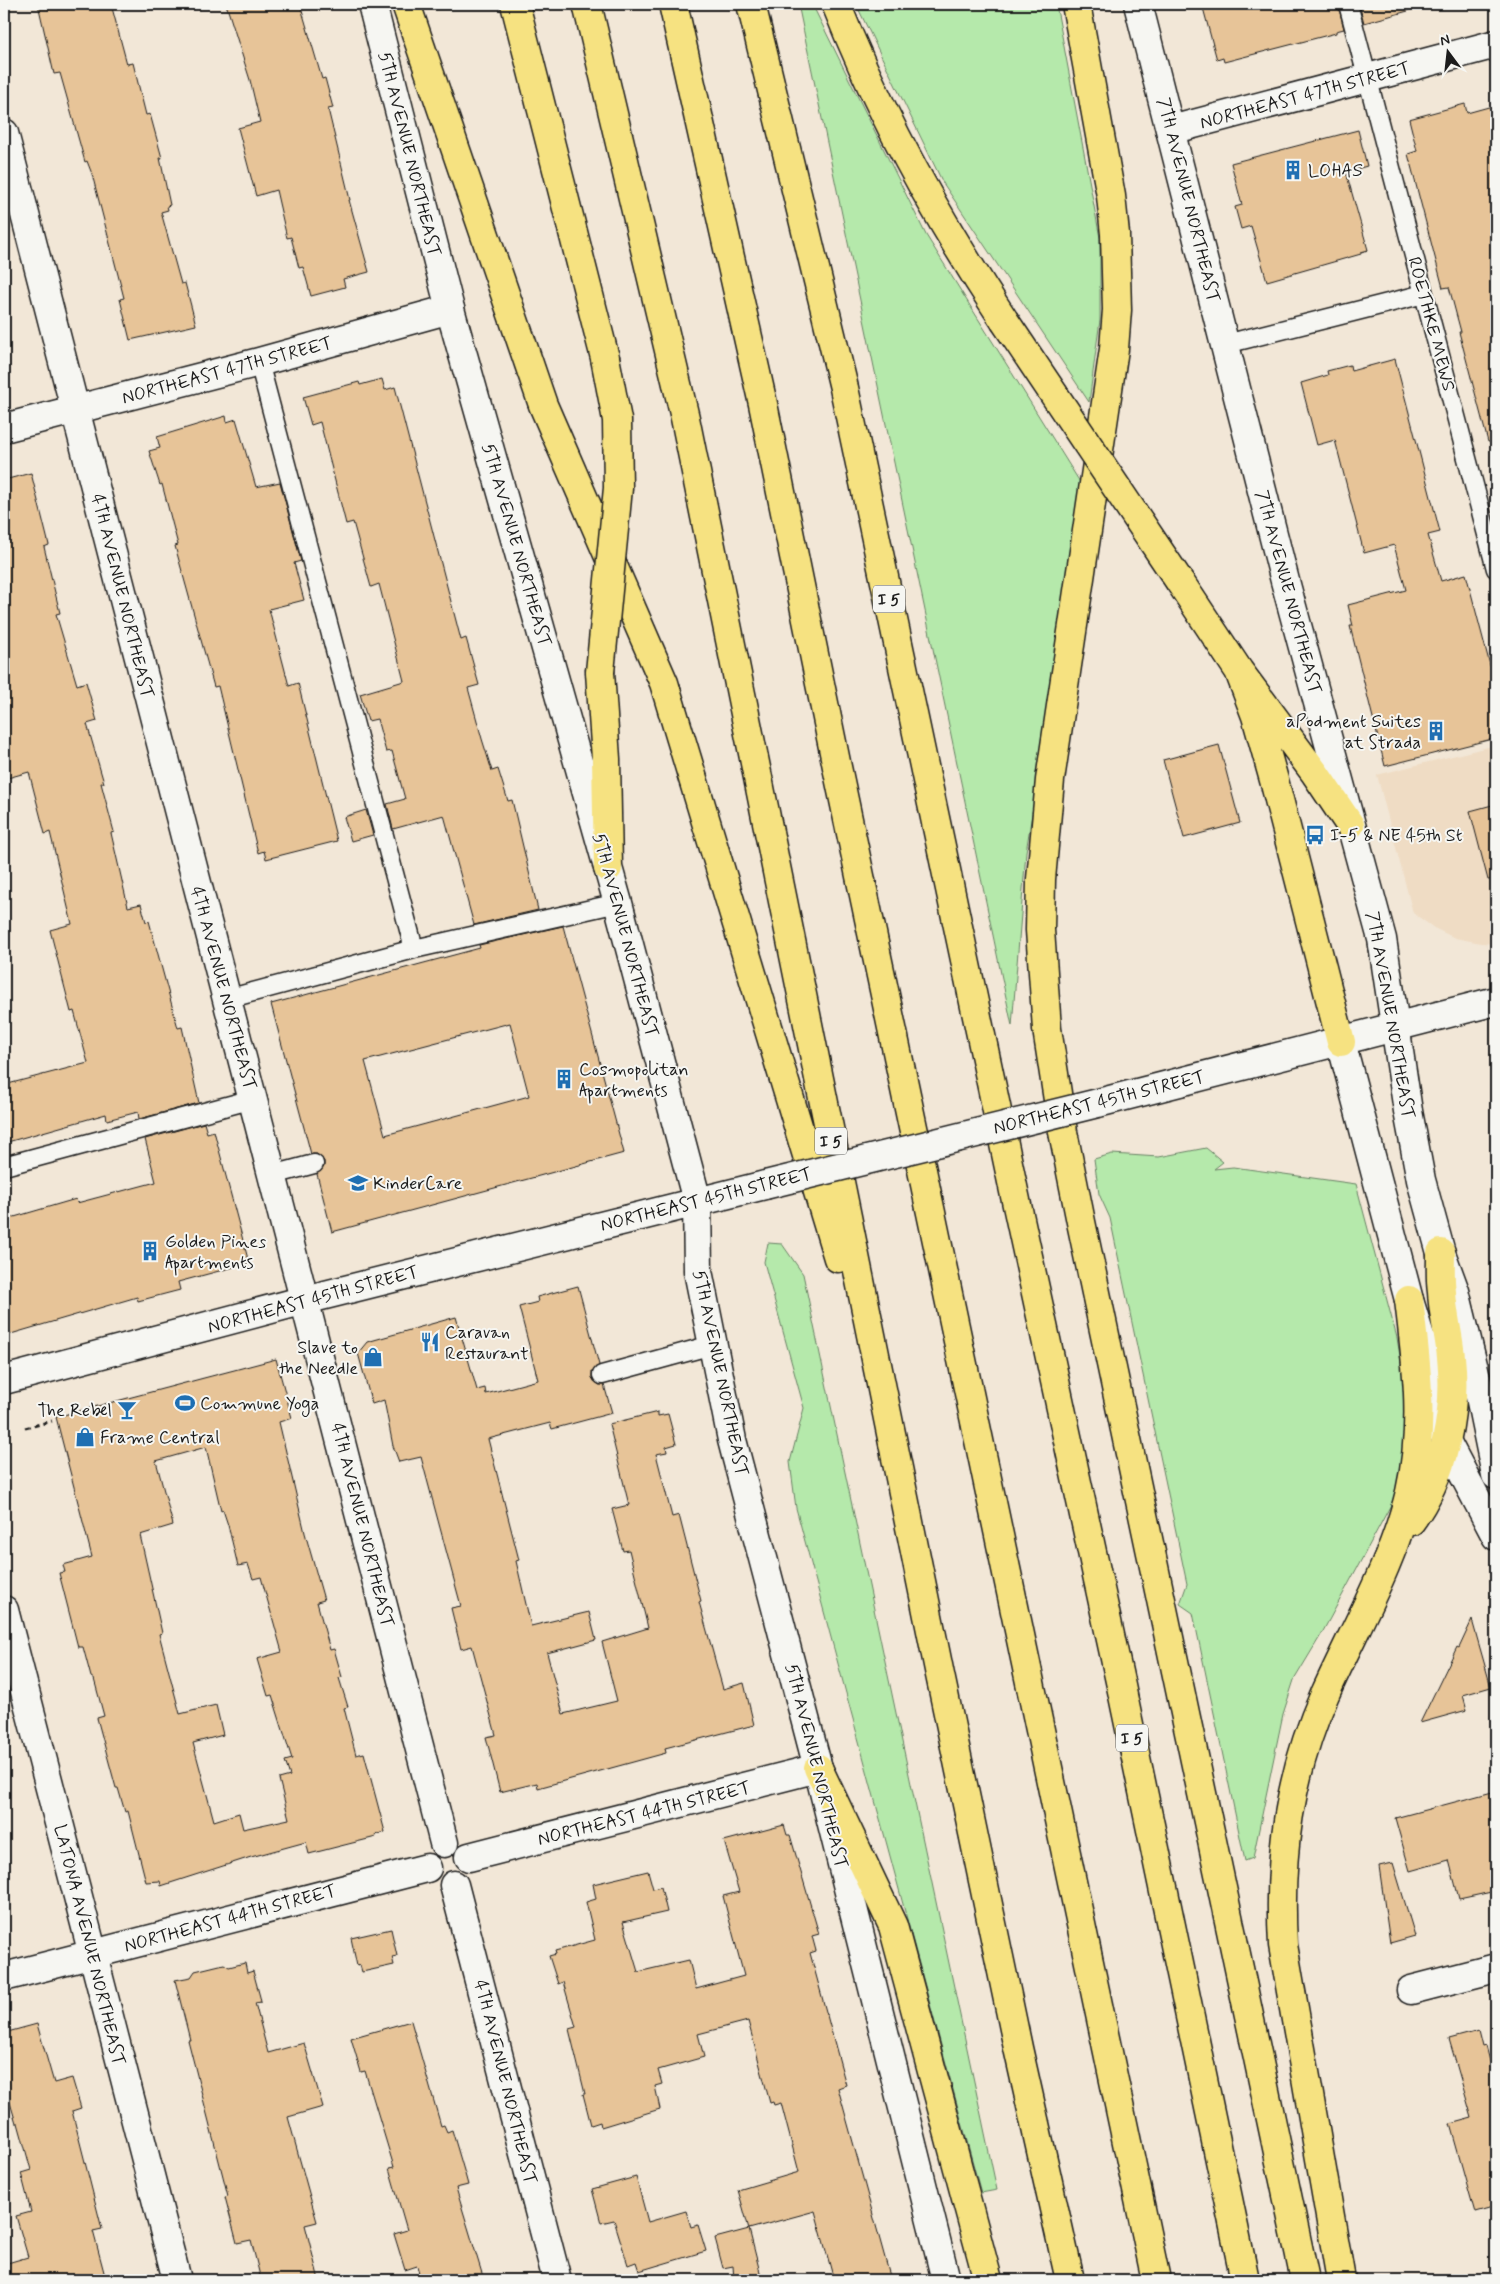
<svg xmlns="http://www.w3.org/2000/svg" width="1500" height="2284" viewBox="0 0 1500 2284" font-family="Mynerve,sans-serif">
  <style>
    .built { fill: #efdcc4 }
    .green { fill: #b5e9ab; stroke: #688264 }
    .building { fill: #e7c498; stroke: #1c1c1c; fill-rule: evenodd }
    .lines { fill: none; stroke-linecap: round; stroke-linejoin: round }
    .service-casing { stroke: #1c1c1c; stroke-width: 21 }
    .minor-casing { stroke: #1c1c1c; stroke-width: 31 }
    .tertiary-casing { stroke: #1c1c1c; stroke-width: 31 }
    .secondary-casing { stroke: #1c1c1c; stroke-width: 31 }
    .motorway-casing { stroke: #1c1c1c; stroke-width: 31 }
    .path { stroke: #1c1c1c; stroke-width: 3; stroke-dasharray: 5 4; stroke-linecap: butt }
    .service { stroke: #f6f6f2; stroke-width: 18 }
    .minor { stroke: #f6f6f2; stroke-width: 28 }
    .tertiary { stroke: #f6f6f2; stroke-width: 28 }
    .secondary { stroke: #f6f6f2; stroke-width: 28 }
    .motorway { stroke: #f6e281; stroke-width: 28 }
    .secondary-bridge-casing { stroke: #1c1c1c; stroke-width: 31; stroke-linecap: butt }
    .motorway-bridge-casing { stroke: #1c1c1c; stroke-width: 31; stroke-linecap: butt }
    .secondary-bridge { stroke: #f6f6f2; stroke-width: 28 }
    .motorway-bridge { stroke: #f6e281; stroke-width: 28 }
    .labels { text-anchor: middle; stroke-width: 4; stroke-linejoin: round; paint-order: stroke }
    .shield { fill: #f6f6f2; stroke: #5d5d5c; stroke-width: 1 }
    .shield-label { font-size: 16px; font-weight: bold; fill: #1c1c1c }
    .street-label { font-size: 18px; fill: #1c1c1c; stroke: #f6f6f2 }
    .poi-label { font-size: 18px; fill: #1c1c1c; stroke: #f6f6f2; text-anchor: start }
  </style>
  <rect width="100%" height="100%" fill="#f2e7d7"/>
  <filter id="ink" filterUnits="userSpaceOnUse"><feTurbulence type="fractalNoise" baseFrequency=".02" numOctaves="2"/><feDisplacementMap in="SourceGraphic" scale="10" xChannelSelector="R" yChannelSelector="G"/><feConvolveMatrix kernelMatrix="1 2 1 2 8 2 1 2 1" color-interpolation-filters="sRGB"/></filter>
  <g filter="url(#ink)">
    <!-- built -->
    <path class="built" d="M 1496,745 L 1496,944 L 1481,943 L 1455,938 L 1434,928 L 1413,913 L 1377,775 Z"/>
    <!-- green -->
    <path class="green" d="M 798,4 L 812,4 L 926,235 L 1083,487 L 1026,852 L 1012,1026 Z
      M 856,4 L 1056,4 L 1100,238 L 1100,320 L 1089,402 L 943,183 Z
      M 1206,1148 L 1223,1162 L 1214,1169 L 1233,1167 L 1356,1184 L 1397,1338 L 1404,1380 L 1407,1413 L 1402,1459 L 1394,1499 L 1321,1635 L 1294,1680 L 1283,1714 L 1253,1858 L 1245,1861 L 1193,1613 L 1180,1604 L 1187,1584 L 1110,1218 L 1099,1194 L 1094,1159 L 1112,1154 L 1159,1157 Z
      M 768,1243 L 782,1244 L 803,1274 L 997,2190 L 981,2193 L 796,1508 L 790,1462 L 804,1408 L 764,1262 Z"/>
    <!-- building -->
    <path class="building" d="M 38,4 L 111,4 L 127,64 L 133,63 L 146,115 L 150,114 L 162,158 L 160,158 L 170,205 L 167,206 L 168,210 L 161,212 L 181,284 L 185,283 L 196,325 L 130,340 L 120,299 L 124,298 L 92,174 L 87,161 L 85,162 L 60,73 L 54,74 Z
      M 226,4 L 300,4 L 322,79 L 325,78 L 333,108 L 328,109 L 350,200 L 349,200 L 369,272 L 343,279 L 345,287 L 311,296 L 303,267 L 299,268 L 291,237 L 287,238 L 276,190 L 256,196 L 238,128 L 260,122 L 250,80 Z
      M 1202,4 L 1338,4 L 1344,29 L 1336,31 L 1336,33 L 1224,62 L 1223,58 L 1217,60 Z
      M 1359,4 L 1407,4 L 1408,11 L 1364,23 Z
      M 1465,104 L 1467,113 L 1496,105 L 1496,441 L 1488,442 L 1459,332 L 1461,332 L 1449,287 L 1443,288 L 1408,154 L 1417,151 L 1409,119 Z
      M 1358,130 L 1367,166 L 1346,172 L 1368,250 L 1361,252 L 1361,254 L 1267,281 L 1251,226 L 1241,229 L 1235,207 L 1242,205 L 1231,163 Z
      M 1395,359 L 1440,532 L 1428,535 L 1441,581 L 1466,574 L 1496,688 L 1496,738 L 1385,766 L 1350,626 L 1353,626 L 1348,605 L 1406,590 L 1394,545 L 1364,553 L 1335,440 L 1317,445 L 1301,383 L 1328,375 L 1327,371 L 1350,365 L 1351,371 Z
      M 382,379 L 385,390 L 395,387 L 461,640 L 466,638 L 479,685 L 468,688 L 482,739 L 492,771 L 498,769 L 508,801 L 512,800 L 538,910 L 474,925 L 444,815 L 393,829 L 387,804 L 405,799 L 392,751 L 386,752 L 377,719 L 368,721 L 360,694 L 404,681 L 379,584 L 371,587 L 353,522 L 346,524 L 320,422 L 311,425 L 303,397 L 359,382 L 360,385 Z
      M 226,416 L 227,422 L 236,419 L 256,487 L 280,482 L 301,561 L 294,563 L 304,600 L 269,609 L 289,686 L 298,683 L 337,841 L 266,859 L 264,851 L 258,853 L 218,686 L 214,687 L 175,546 L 178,545 L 162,484 L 160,485 L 149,451 L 160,448 L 157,437 Z
      M 31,473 L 49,545 L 44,547 L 60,613 L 56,614 L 77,685 L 86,682 L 97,721 L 87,724 L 104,783 L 101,783 L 114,832 L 111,833 L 128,907 L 141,904 L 146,922 L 149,921 L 178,1028 L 182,1027 L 199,1103 L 139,1119 L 138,1112 L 107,1120 L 106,1114 L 4,1143 L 4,1085 L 88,1063 L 74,1011 L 71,1012 L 50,930 L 72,924 L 50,832 L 45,834 L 29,772 L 4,779 L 4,480 Z
      M 1219,745 L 1240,823 L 1184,838 L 1163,760 Z
      M 1496,804 L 1496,879 L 1488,880 L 1470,811 Z
      M 366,810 L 373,835 L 351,841 L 344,817 Z
      M 563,926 L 624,1153 L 332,1232 L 317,1174 L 324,1167 L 324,1161 L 317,1154 L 311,1154 L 271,1004 L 480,948 L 479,945 ZM 510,1023 L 529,1096 L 385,1135 L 365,1061 Z
      M 204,1123 L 207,1133 L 214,1131 L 249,1263 L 178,1282 L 180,1290 L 138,1301 L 137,1297 L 4,1336 L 4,1220 L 76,1199 L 77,1203 L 156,1182 L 145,1139 Z
      M 578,1286 L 599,1365 L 592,1372 L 592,1378 L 599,1385 L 604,1385 L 612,1413 L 552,1429 L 550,1423 L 488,1439 L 519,1560 L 516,1561 L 531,1626 L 589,1612 L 596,1640 L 547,1653 L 563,1714 L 617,1701 L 602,1642 L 648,1628 L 629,1550 L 623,1551 L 612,1509 L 629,1505 L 609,1424 L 658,1412 L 658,1416 L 668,1414 L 676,1444 L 666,1447 L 667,1452 L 656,1454 L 672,1517 L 679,1515 L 701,1601 L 699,1602 L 723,1689 L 744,1683 L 754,1725 L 665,1748 L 666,1753 L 538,1788 L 537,1783 L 500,1792 L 486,1737 L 496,1735 L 472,1646 L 461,1649 L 451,1608 L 461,1606 L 421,1457 L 399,1462 L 393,1446 L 384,1400 L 372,1404 L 358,1353 L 367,1342 L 456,1317 L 477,1390 L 485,1388 L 486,1394 L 538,1380 L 519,1307 L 538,1302 L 537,1297 Z
      M 276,1359 L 292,1418 L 279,1422 L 305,1533 L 324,1600 L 317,1602 L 330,1650 L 334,1649 L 342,1677 L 339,1678 L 348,1707 L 344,1708 L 356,1755 L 364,1753 L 385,1832 L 375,1835 L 376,1837 L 309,1854 L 306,1842 L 251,1857 L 161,1886 L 160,1881 L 146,1882 L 128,1811 L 125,1812 L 118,1788 L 116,1788 L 97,1718 L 104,1716 L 94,1679 L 91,1677 L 83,1647 L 78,1647 L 59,1573 L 65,1572 L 63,1565 L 92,1557 L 56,1417 ZM 206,1447 L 221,1511 L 223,1510 L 228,1525 L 238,1566 L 248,1564 L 253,1579 L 261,1577 L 282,1652 L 257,1659 L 268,1696 L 272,1695 L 292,1759 L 285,1761 L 290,1776 L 279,1779 L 289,1819 L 243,1829 L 239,1813 L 214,1821 L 193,1743 L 223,1735 L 216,1705 L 180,1714 L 159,1634 L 162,1633 L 140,1535 L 173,1525 L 156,1461 Z
      M 1472,1620 L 1491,1687 L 1463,1695 L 1467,1710 L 1420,1723 L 1457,1647 L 1459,1648 Z
      M 1496,1791 L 1496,1891 L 1459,1899 L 1449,1860 L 1410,1871 L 1395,1818 Z
      M 784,1825 L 787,1835 L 790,1835 L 819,1934 L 812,1936 L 816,1951 L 810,1953 L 846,2085 L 838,2088 L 891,2280 L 834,2280 L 815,2211 L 749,2229 L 738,2190 L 799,2172 L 781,2103 L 774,2105 L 773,2102 L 770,2103 L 748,2021 L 698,2034 L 704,2057 L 658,2070 L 662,2084 L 655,2086 L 660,2109 L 601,2127 L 600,2122 L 591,2125 L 583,2094 L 585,2094 L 569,2029 L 576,2027 L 563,1982 L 558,1984 L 549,1956 L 556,1954 L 555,1951 L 595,1940 L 586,1902 L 596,1899 L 593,1884 L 648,1871 L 653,1889 L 661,1887 L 667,1912 L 623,1922 L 638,1972 L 689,1960 L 696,1989 L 744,1976 L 723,1896 L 739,1892 L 724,1841 Z
      M 1393,1863 L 1415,1936 L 1390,1943 L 1379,1866 Z
      M 391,1929 L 397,1956 L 392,1957 L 394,1965 L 362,1972 L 360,1965 L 357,1966 L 351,1938 Z
      M 245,1963 L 247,1973 L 253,1971 L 260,1997 L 261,2002 L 255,2003 L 268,2053 L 304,2043 L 323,2107 L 288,2117 L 317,2222 L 305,2225 L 319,2280 L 261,2280 L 251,2240 L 237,2243 L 225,2197 L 228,2196 L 188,2040 L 190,2040 L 175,1980 L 191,1977 L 195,1971 L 224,1964 L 229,1967 Z
      M 411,2021 L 441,2126 L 444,2125 L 447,2132 L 452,2130 L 465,2174 L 468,2185 L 456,2188 L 484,2280 L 421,2280 L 417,2266 L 405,2270 L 394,2234 L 407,2230 L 389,2168 L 394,2167 L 365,2071 L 361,2072 L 351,2038 Z
      M 37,2024 L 54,2083 L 72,2078 L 81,2108 L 72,2111 L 102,2229 L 93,2231 L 105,2276 L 90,2280 L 4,2280 L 4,2264 L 28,2257 L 16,2216 L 31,2212 L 21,2173 L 31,2170 L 18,2123 L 16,2123 L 4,2082 L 4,2033 Z
      M 1479,2031 L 1483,2047 L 1486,2046 L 1496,2084 L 1496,2207 L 1475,2213 L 1450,2124 L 1472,2118 L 1449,2039 Z
      M 636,2177 L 648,2222 L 686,2211 L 691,2227 L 698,2225 L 706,2251 L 639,2271 L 636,2262 L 628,2265 L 614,2220 L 601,2223 L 592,2189 Z
      M 749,2229 L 762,2280 L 734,2280 L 733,2266 L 723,2268 L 715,2238 Z"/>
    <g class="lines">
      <defs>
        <path id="service" d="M 1348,4 L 1496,569
          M 1226,344 L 1424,294
          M 259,362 L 414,949
          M 227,999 L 414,949 L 618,903
          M 4,1166 L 253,1099
          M 273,1175 L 314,1164
          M 602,1375 L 712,1345"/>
        <path id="minor" d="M 1171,130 L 1496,44
          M 4,133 L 444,1843
          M 4,428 L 259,362 L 450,309
          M 469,1857 L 818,1768 L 946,2280
          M 454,1885 L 557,2280
          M 4,1977 L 427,1868
          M 1411,1990 L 1496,1968"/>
        <path id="tertiary" d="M 4,1610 L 177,2280"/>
        <path id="secondary" d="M 372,4 L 450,309 L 618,903 L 697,1201 L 698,1271 L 732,1440 L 818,1768
          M 1138,4 L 1285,581 L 1382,939 L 1408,1111 L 1421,1180 L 1441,1253 L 1455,1291 L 1476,1377 L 1496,1475
          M 1341,1042 L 1409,1300 L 1426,1356 L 1435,1408 L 1446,1441 L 1496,1536
          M 1098,1103 L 1496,1001
          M 4,1380 L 305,1300 L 765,1185"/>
        <path id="motorway" d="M 406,4 L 543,405 L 664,683 L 838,1258
          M 515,4 L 605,358
          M 587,4 L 685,418 L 940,1675 L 1018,2048 L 1070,2280
          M 673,4 L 763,404 L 837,767 L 1156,2280
          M 751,4 L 844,388 L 1015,1196 L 1121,1686 L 1245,2280
          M 836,4 C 880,115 938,220 1004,320
          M 1076,4 L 1111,196 L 1115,234 L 1117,310 L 1114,349 L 1050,780 L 1041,879 L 1040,930 L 1047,1029 L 1063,1132 L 1081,1222 L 1305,2280
          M 1180,582 L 1239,671 L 1315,773 L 1350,825
          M 1239,671 L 1256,716 L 1274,780 L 1341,1042
          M 600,672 L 606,759 L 608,868
          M 1411,1521 C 1444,1476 1457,1412 1451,1357 C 1449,1335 1443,1314 1442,1292 C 1440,1279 1441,1266 1441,1253
          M 818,1768 L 893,1926 L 988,2280
          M 1341,2280 L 1283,1945 C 1278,1856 1289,1775 1325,1694 C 1355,1627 1393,1563 1410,1492 C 1425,1425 1417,1367 1409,1300"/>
      </defs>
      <!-- service casing -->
      <use href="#service" class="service-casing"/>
      <!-- minor casing -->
      <use href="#minor" class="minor-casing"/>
      <!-- tertiary casing -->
      <use href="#tertiary" class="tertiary-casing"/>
      <!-- secondary casing -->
      <use href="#secondary" class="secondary-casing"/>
      <!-- motorway casing -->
      <use href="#motorway" class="motorway-casing"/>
      <!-- path -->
      <path class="path" d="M 25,1428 L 52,1421"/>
      <!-- service -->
      <use href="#service" class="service"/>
      <!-- minor -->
      <use href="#minor" class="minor"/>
      <!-- tertiary -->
      <use href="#tertiary" class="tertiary"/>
      <!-- secondary -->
      <use href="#secondary" class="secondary"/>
      <!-- motorway -->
      <use href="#motorway" class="motorway"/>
      <defs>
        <path id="secondary-bridge" d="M 765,1185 L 1098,1103"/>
        <path id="motorway-bridge" d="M 1004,320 L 1180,582
          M 600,672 L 618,488 L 617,420 L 605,358"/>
      </defs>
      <!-- secondary-bridge casing -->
      <use href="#secondary-bridge" class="secondary-bridge-casing"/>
      <!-- motorway-bridge casing -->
      <use href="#motorway-bridge" class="motorway-bridge-casing"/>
      <!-- secondary-bridge -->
      <use href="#secondary-bridge" class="secondary-bridge"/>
      <!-- motorway-bridge -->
      <use href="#motorway-bridge" class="motorway-bridge"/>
    </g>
  </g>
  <!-- icons -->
  <defs>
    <symbol id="building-bare" viewBox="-9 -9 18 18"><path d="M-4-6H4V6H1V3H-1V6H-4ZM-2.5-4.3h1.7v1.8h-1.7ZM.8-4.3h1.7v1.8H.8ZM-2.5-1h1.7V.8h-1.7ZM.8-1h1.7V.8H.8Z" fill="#1f6fb2" stroke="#f6f6f2" stroke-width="2.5" paint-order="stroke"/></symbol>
    <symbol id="bus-bare" viewBox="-9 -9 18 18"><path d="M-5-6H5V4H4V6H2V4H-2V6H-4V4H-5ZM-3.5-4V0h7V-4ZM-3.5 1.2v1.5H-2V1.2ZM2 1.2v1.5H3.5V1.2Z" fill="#1f6fb2" stroke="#f6f6f2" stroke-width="2.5" paint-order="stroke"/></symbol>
    <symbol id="school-bare" viewBox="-9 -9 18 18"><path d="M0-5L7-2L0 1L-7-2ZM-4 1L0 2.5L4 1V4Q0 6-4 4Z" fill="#1f6fb2" stroke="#f6f6f2" stroke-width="2.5" paint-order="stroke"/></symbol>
    <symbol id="restaurant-bare" viewBox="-9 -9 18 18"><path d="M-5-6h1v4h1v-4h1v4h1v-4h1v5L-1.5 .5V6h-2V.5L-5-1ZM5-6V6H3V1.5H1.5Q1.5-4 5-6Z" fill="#1f6fb2" stroke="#f6f6f2" stroke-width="2.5" paint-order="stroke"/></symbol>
    <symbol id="shop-bare" viewBox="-9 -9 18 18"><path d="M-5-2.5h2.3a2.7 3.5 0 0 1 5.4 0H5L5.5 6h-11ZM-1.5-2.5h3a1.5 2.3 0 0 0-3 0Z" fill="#1f6fb2" stroke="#f6f6f2" stroke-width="2.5" paint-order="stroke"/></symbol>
    <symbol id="stadium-bare" viewBox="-9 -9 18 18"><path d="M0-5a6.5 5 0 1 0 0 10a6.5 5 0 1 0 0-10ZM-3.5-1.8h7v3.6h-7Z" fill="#1f6fb2" stroke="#f6f6f2" stroke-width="2.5" paint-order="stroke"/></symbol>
    <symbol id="bar-bare" viewBox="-9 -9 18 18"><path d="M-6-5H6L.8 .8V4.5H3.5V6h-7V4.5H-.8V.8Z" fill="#1f6fb2" stroke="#f6f6f2" stroke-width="2.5" paint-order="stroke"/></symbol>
  </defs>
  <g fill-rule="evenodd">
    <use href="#building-bare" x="1279" y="156" width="28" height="28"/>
    <use href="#building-bare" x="1422" y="717" width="28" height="28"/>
    <use href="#bus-bare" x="1301" y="821" width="28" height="28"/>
    <use href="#building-bare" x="550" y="1065" width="28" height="28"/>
    <use href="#school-bare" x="344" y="1169" width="28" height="28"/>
    <use href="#building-bare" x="136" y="1237" width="28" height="28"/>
    <use href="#restaurant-bare" x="416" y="1328" width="28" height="28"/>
    <use href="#shop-bare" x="359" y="1343" width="28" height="28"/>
    <use href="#stadium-bare" x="171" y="1389" width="28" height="28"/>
    <use href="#bar-bare" x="113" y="1396" width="28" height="28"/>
    <use href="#shop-bare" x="71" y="1423" width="28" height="28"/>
  </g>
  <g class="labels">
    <!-- shield labels -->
    <g class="shield">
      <rect x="873" y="585.5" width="32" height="27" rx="4"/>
      <rect x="815" y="1127.5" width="32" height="27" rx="4"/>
      <rect x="1116" y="1724.5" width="32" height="27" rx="4"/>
    </g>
    <g class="shield-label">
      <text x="889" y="605">I 5</text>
      <text x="831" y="1147">I 5</text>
      <text x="1132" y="1744">I 5</text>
    </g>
    <!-- street labels -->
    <g class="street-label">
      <text transform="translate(1305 95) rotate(-15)" y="6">NORTHEAST 47TH STREET</text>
      <text transform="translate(410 154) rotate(76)" y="6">5TH AVENUE NORTHEAST</text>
      <text transform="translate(1189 200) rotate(76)" y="6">7TH AVENUE NORTHEAST</text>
      <text transform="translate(1432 324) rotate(75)" y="6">ROETHKE MEWS</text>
      <text transform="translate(227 370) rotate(-15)" y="6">NORTHEAST 47TH STREET</text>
      <text transform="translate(517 545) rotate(74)" y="6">5TH AVENUE NORTHEAST</text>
      <text transform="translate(1289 592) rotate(75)" y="6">7TH AVENUE NORTHEAST</text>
      <text transform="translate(123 596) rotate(76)" y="6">4TH AVENUE NORTHEAST</text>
      <text transform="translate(626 935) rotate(75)" y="6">5TH AVENUE NORTHEAST</text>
      <text transform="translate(224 988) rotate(75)" y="6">4TH AVENUE NORTHEAST</text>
      <text transform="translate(1391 1015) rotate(80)" y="6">7TH AVENUE NORTHEAST</text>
      <text transform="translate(1099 1102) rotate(-14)" y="6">NORTHEAST 45TH STREET</text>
      <text transform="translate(706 1199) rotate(-14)" y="6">NORTHEAST 45TH STREET</text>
      <text transform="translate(313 1299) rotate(-15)" y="6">NORTHEAST 45TH STREET</text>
      <text transform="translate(721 1373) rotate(78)" y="6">5TH AVENUE NORTHEAST</text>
      <text transform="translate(363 1525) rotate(76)" y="6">4TH AVENUE NORTHEAST</text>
      <text transform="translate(817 1766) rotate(76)" y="6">5TH AVENUE NORTHEAST</text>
      <text transform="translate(644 1813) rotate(-14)" y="6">NORTHEAST 44TH STREET</text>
      <text transform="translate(230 1918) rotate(-15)" y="6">NORTHEAST 44TH STREET</text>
      <text transform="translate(90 1945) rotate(76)" y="6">LATONA AVENUE NORTHEAST</text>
      <text transform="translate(506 2082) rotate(76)" y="6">4TH AVENUE NORTHEAST</text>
    </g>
    <!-- poi labels -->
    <g class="poi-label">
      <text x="1308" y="176">LOHAS</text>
      <text x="1421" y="727" text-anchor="end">aPodment Suites<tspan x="1421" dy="21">at Strada</tspan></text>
      <text x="1330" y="841">I-5 &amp; NE 45th St</text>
      <text x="579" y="1075">Cosmopolitan<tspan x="579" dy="21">Apartments</tspan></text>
      <text x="373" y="1189">KinderCare</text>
      <text x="165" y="1247">Golden Pines<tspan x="165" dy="21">Apartments</tspan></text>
      <text x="445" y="1338">Caravan<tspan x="445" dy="21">Restaurant</tspan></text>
      <text x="358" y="1353" text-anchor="end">Slave to<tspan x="358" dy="21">the Needle</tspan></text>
      <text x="200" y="1409">Commune Yoga</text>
      <text x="112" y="1416" text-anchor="end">The Rebel</text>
      <text x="100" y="1443">Frame Central</text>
    </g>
  </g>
  <!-- margin -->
  <rect width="1500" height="2284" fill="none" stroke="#f6f6f2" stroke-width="20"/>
  <rect x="10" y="10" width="1480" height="2264" fill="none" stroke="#1c1c1c" stroke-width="2" filter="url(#ink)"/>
  <!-- north arrow -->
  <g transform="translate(1448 52) rotate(345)" stroke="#f6f6f2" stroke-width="4" paint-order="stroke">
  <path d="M0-4L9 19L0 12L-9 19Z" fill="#1c1c1c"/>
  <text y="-8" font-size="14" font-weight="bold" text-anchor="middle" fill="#1c1c1c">N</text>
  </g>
</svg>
